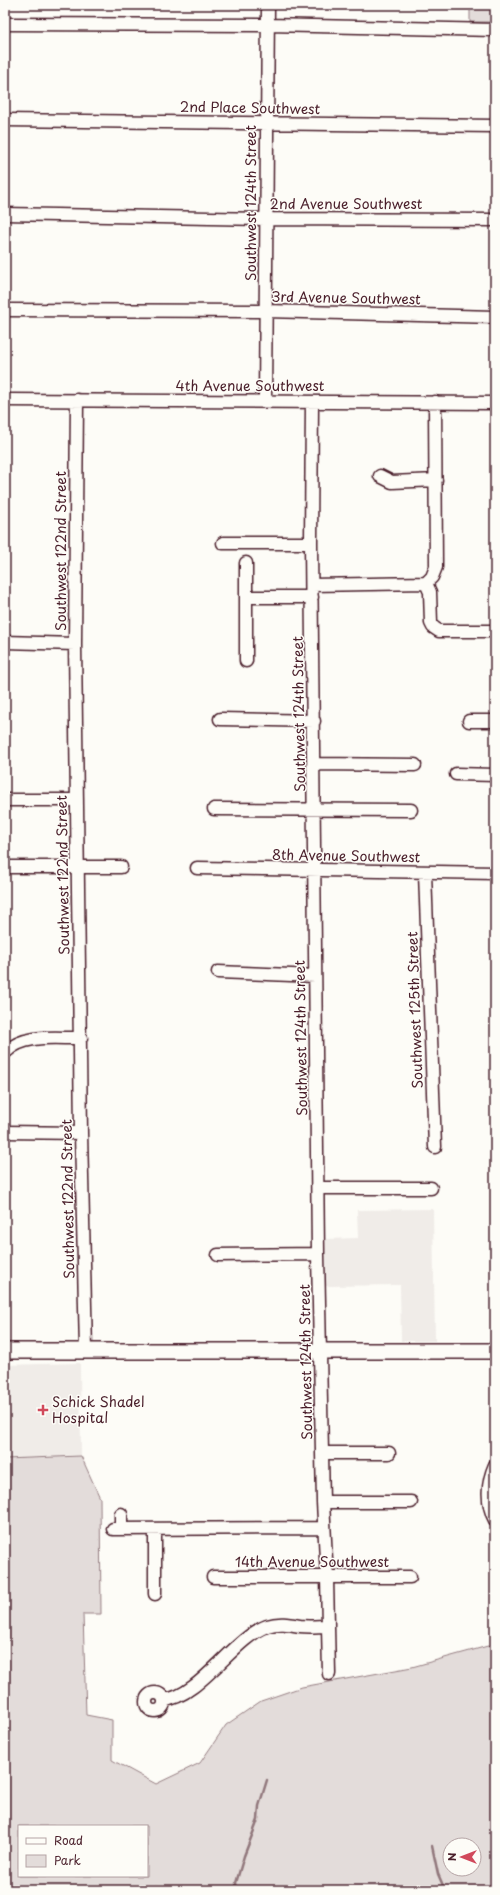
<svg xmlns="http://www.w3.org/2000/svg" width="500" height="1895" viewBox="0 0 500 1895" font-family="'Playpen Sans',sans-serif">
  <style>
    .built { fill: #f0ece8 }
    .green { fill: #e3dcda; stroke: #967e82; fill-rule: evenodd }
    .lines { fill: none; stroke-linecap: round; stroke-linejoin: round }
    .stream { stroke: #91777b; stroke-width: 2.5 }
    .minor-casing { stroke: #4a1f2b; stroke-width: 15 }
    .major-casing { stroke: #4a1f2b; stroke-width: 18 }
    .minor { stroke: #fdfcf7; stroke-width: 12 }
    .major { stroke: #fdfcf7; stroke-width: 15 }
    .poi-dot { fill: #d1495b; stroke: #fdfcf7; stroke-width: 1.5 }
    .labels { text-anchor: middle; stroke-width: 3; stroke-linejoin: round; paint-order: stroke }
    .street-label { font-size: 14px; fill: #4a1f2b; stroke: #fdfcf7 }
    .poi-label { font-size: 14px; fill: #4a1f2b; stroke: #fdfcf7; text-anchor: start }
  </style>
  <rect width="100%" height="100%" fill="#fdfcf7"/>
  <filter id="ink" filterUnits="userSpaceOnUse"><feTurbulence type="fractalNoise" baseFrequency=".025" numOctaves="2"/><feDisplacementMap in="SourceGraphic" scale="8" xChannelSelector="R" yChannelSelector="G"/><feConvolveMatrix kernelMatrix="1 2 1 2 8 2 1 2 1" color-interpolation-filters="sRGB"/></filter>
  <g filter="url(#ink)">
    <!-- built -->
    <path class="built" d="M 433,1209 L 435,1341 L 401,1341 L 400,1285 L 326,1286 L 326,1239 L 358,1238 L 357,1210 Z
      M 80,1363 L 81,1456 L 5,1459 L 5,1365 Z"/>
    <!-- green -->
    <path class="green" d="M 470,5 L 495,5 L 495,22 L 470,22 Z
      M 81,1456 L 100,1498 L 101,1614 L 83,1614 L 86,1715 L 112,1720 L 112,1760 L 156,1784 L 200,1763 L 226,1725 L 261,1701 L 302,1687 L 412,1667 L 495,1644 L 495,1890 L 5,1890 L 5,1459 ZM 19,1826 L 147,1826 L 147,1876 L 19,1876 ZM 450,1845 L 474,1845 L 474,1869 L 450,1869 Z"/>
    <g class="lines">
      <!-- stream -->
      <path class="stream" d="M 432,1846 L 438,1874 L 445,1890
        M 495,1880 L 495,1884
        M 156,1886 L 160,1890
        M 237,1890 L 236,1883 L 244,1856 L 258,1820 L 259,1806 L 267,1780"/>
      <defs>
        <path id="minor" d="M 5,24 L 268,25 L 495,30
          M 5,120 L 495,126
          M 5,214 L 266,219 L 495,220
          M 5,310 L 266,311 L 495,317
          M 5,400 L 495,403
          M 77,400 L 75,644 L 81,1133 L 86,1350
          M 265,401 L 268,5
          M 312,402 L 311,543 L 318,1254 L 323,1502 L 327,1578 L 329,1674
          M 380,476 L 392,482 L 436,480
          M 223,543 L 311,543
          M 426,583 L 432,577 L 436,567 L 435,402
          M 426,583 L 430,592 L 431,623 L 433,627 L 439,631 L 495,631
          M 312,585 L 426,583
          M 246,597 L 312,597
          M 5,642 L 75,644
          M 246,661 L 246,563
          M 220,719 L 314,721
          M 469,721 L 495,721
          M 315,764 L 415,765
          M 456,774 L 495,775
          M 5,800 L 77,800
          M 214,809 L 411,810
          M 5,867 L 121,867
          M 197,868 L 495,873
          M 425,873 L 435,1147
          M 218,972 L 315,976
          M 7,1051 C 25,1033 58,1039 81,1038
          M 5,1132 L 81,1133
          M 318,1188 L 431,1188
          M 218,1255 L 318,1254
          M 323,1453 L 389,1453
          M 495,1465 C 487,1483 486,1503 495,1520
          M 323,1502 L 411,1502
          M 121,1514 L 121,1529
          M 113,1529 L 324,1528
          M 155,1529 L 155,1594
          M 213,1577 L 410,1577
          M146 1702a9 9 0 1 1 18 0a9 9 0 1 1-18 0Z
          M 164,1700 C 199,1697 234,1638 267,1626 C 279,1622 289,1624 300,1626 C 309,1627 319,1626 328,1626"/>
        <path id="major" d="M 5,1351 L 495,1351"/>
      </defs>
      <!-- minor casing -->
      <use href="#minor" class="minor-casing"/>
      <!-- major casing -->
      <use href="#major" class="major-casing"/>
      <!-- minor -->
      <use href="#minor" class="minor"/>
      <!-- major -->
      <use href="#major" class="major"/>
    </g>
  </g>
  <!-- markers -->
  <path class="poi-dot" d="M41 1404h4v4h4v4h-4v4h-4v-4h-4v-4h4z"/>
  <g class="labels">
    <!-- street labels -->
    <g class="street-label">
      <text transform="translate(250 108) rotate(1)" y="5">2nd Place Southwest</text>
      <text transform="translate(251 203) rotate(-90)" y="5">Southwest 124th Street</text>
      <text x="346" y="209">2nd Avenue Southwest</text>
      <text transform="translate(346 298) rotate(1)" y="5">3rd Avenue Southwest</text>
      <text x="250" y="391">4th Avenue Southwest</text>
      <text transform="translate(61 551) rotate(-90)" y="5">Southwest 122nd Street</text>
      <text transform="translate(299 714) rotate(-91)" y="5">Southwest 124th Street</text>
      <text transform="translate(346 856) rotate(1)" y="5">8th Avenue Southwest</text>
      <text transform="translate(63 875) rotate(-91)" y="5">Southwest 122nd Street</text>
      <text transform="translate(415 1010) rotate(-92)" y="5">Southwest 125th Street</text>
      <text transform="translate(301 1038) rotate(-91)" y="5">Southwest 124th Street</text>
      <text transform="translate(68 1199) rotate(-91)" y="5">Southwest 122nd Street</text>
      <text transform="translate(306 1362) rotate(-91)" y="5">Southwest 124th Street</text>
      <text x="312" y="1567">14th Avenue Southwest</text>
    </g>
    <!-- poi labels -->
    <g class="poi-label">
      <text x="52" y="1407">Schick Shadel<tspan x="52" dy="16">Hospital</tspan></text>
    </g>
  </g>
  <!-- margin -->
  <rect width="500" height="1895" fill="none" stroke="#fdfcf7" stroke-width="20"/>
  <rect x="10" y="10" width="480" height="1875" fill="none" stroke="#4a1f2b" stroke-width="1.5" filter="url(#ink)"/>
  <!-- legend -->
  <rect x="18" y="1825" width="130" height="52" fill="#fdfcf7" stroke="#b5a4a5"/>
  <rect x="26" y="1838" width="20" height="6" fill="#fdfcf7" stroke="#b5a4a5"/>
  <text x="54" y="1845" font-size="12" fill="#4a1f2b">Road</text>
  <rect x="26" y="1855" width="20" height="12" fill="#e3dcda" stroke="#b5a4a5"/>
  <text x="54" y="1865" font-size="12" fill="#4a1f2b">Park</text>
  <!-- north arrow -->
  <g transform="translate(462 1857) rotate(270)"><circle r="19" fill="#fdfcf7" stroke="#b5a4a5"/>
  <path d="M0-3L7 15L0 10L-7 15Z" fill="#d1495b"/>
  <text y="-6" font-size="11" font-weight="bold" text-anchor="middle" fill="#4a1f2b">N</text>
  </g>
</svg>
